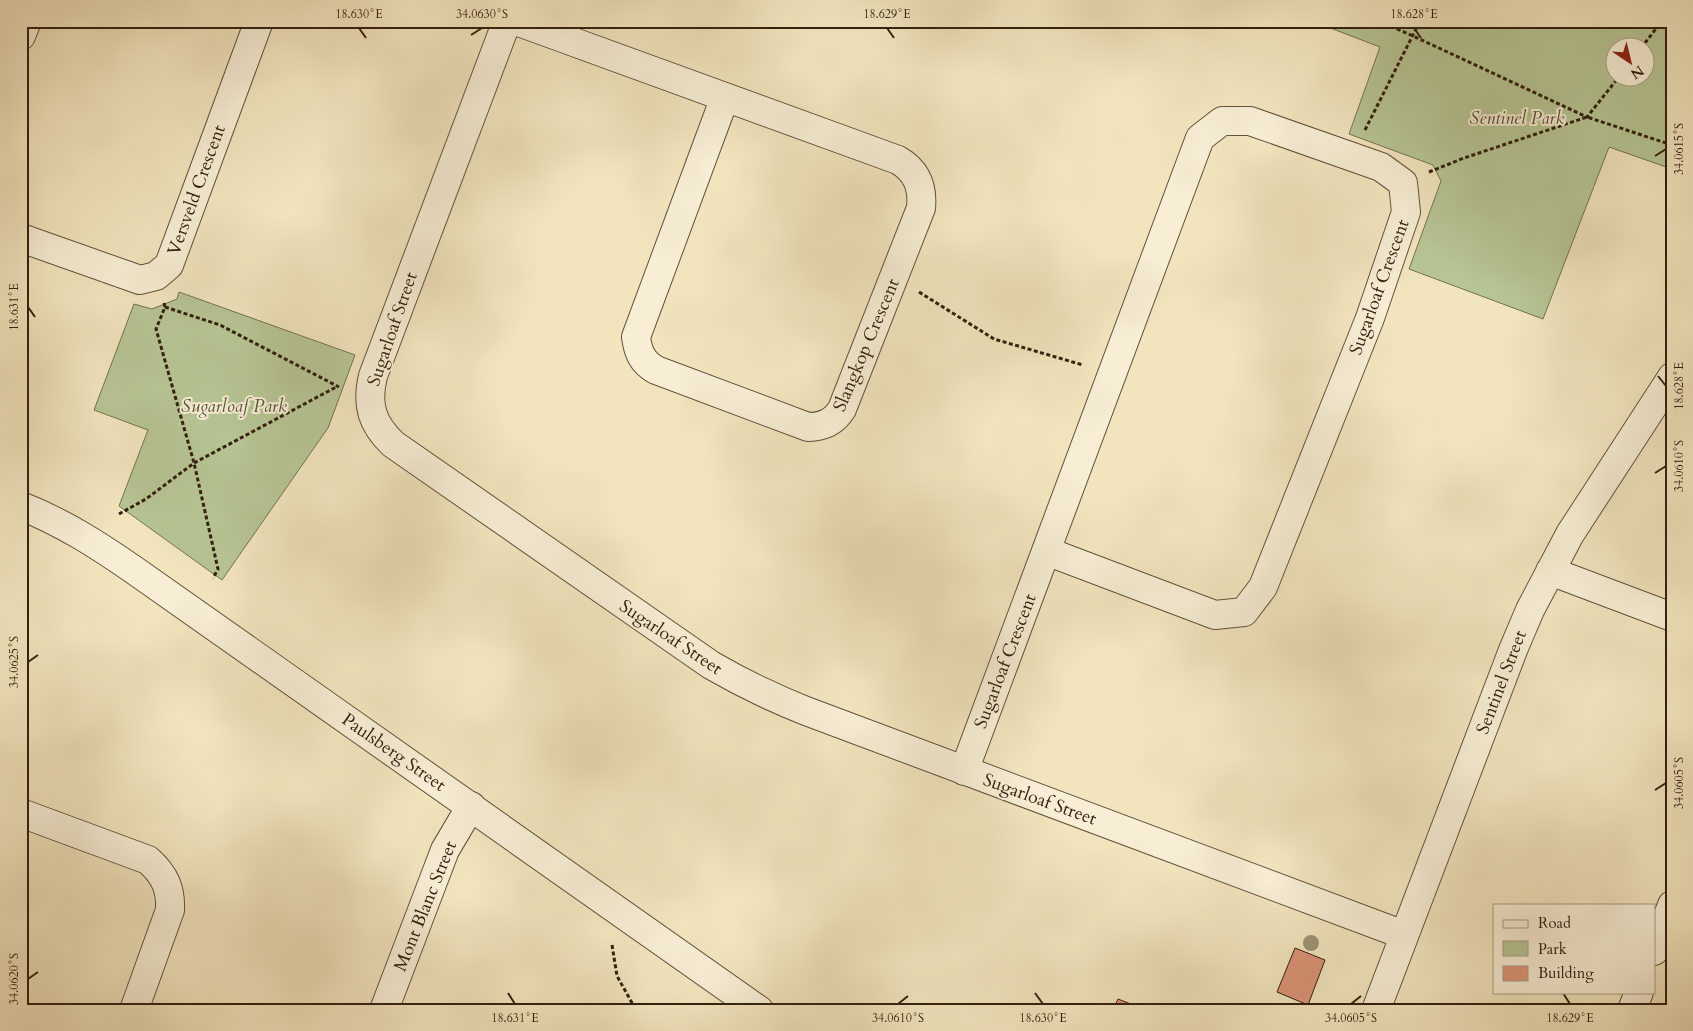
<svg xmlns="http://www.w3.org/2000/svg" width="1693" height="1031" viewBox="0 0 1693 1031" font-family="Cardo,serif">
  <style>
    .green { fill: #b7c594; stroke: #747252; fill-rule: evenodd }
    .building { fill: #db9579; stroke: #322010 }
    .lines { fill: none; stroke-linecap: round; stroke-linejoin: round }
    .minor-casing { stroke: #62513c; stroke-width: 30 }
    .tertiary-casing { stroke: #62513c; stroke-width: 30 }
    .path { stroke: #322010; stroke-width: 3; stroke-dasharray: 4 2.5; stroke-linecap: butt }
    .minor { stroke: #f7eed5; stroke-width: 28 }
    .tertiary { stroke: #f7eed5; stroke-width: 28 }
    .tree { fill: #9e9474 }
    .ticks { fill: none; stroke: #322010; stroke-width: 2 }
    .labels { text-anchor: middle; stroke-width: 4; stroke-linejoin: round; paint-order: stroke }
    .park-label { font-size: 18px; font-style: italic; fill: #5a5238; stroke: #f7eed5 }
    .street-label { font-size: 18px; fill: #322010; stroke: #f7eed5 }
    .neatline { fill: none; stroke: #322010; stroke-width: 2 }
    .ticks-label { font-size: 12px; text-anchor: middle; fill: #322010 }
  </style>
  <rect width="100%" height="100%" fill="#f2e5be"/>
  <filter id="stains"><feTurbulence type="fractalNoise" baseFrequency=".004" numOctaves="4"/><feColorMatrix values="0 0 0 0 .2 0 0 0 0 .09 0 0 0 0 .02 0 0 0 .5 -.17"/></filter>
  <radialGradient id="worn" r=".72"><stop offset=".6" stop-color="#630" stop-opacity="0"/><stop offset="1" stop-color="#630" stop-opacity=".3"/></radialGradient>
  <!-- green -->
  <path class="green" d="M 1312,21 L 1672,21 L 1672,169 L 1609,147 L 1543,319 L 1409,269 L 1441,181 L 1433,165 L 1349,134 L 1380,47 ZM 1616,48 L 1646,48 L 1646,78 L 1616,78 Z
    M 179,292 L 355,355 L 328,428 L 222,580 L 119,506 L 148,430 L 94,410 L 134,304 L 152,309 L 177,299 Z"/>
  <!-- building -->
  <path class="building" d="M 1295,948 L 1325,960 L 1308,1005 L 1277,992 Z
    M 1118,999 L 1146,1010 L 1113,1010 Z"/>
  <g class="lines">
    <defs>
      <path id="minor" d="M 507,21 L 373,376 C 366,405 372,424 393,444 L 711,665 C 742,683 773,698 806,711 L 1404,935
        M 516,21 L 898,160 C 917,171 923,187 921,208 L 842,409 C 834,422 823,427 808,427 L 656,370 C 642,362 638,352 636,337 L 725,97
        M 21,36 L 27,21
        M 21,238 L 140,280 L 156,276 L 169,265 L 259,21
        M 1550,571 L 1672,617
        M 964,771 L 1200,138 L 1222,121 L 1250,121 L 1381,167 L 1403,183 L 1406,212 L 1370,318 L 1263,587 L 1244,612 L 1215,615 L 1046,551
        M 21,813 L 148,860 C 165,875 171,889 170,910 L 134,1010
        M 1654,951 L 1672,905
        M 384,1010 L 445,850 L 471,806
        M 1376,1010 L 1513,650 L 1530,610 L 1570,534 L 1672,377
        M 1632,1010 L 1639,992"/>
      <path id="tertiary" d="M 21,506 C 62,522 98,545 134,570 L 759,1010"/>
    </defs>
    <!-- minor casing -->
    <use href="#minor" class="minor-casing"/>
    <!-- tertiary casing -->
    <use href="#tertiary" class="tertiary-casing"/>
    <!-- path -->
    <path class="path" d="M 1379,21 L 1413,36 L 1587,117 L 1618,78
      M 1641,48 L 1662,21
      M 1365,130 L 1420,21
      M 1429,172 L 1464,158 L 1587,117 L 1672,145
      M 919,292 L 994,339 L 1083,365
      M 164,303 L 165,307 L 156,329 L 194,463 L 218,569 L 213,578
      M 165,307 L 220,325 L 339,387
      M 119,514 L 146,499 L 194,463 L 338,386
      M 612,945 L 617,976 L 636,1010"/>
    <!-- minor -->
    <use href="#minor" class="minor"/>
    <!-- tertiary -->
    <use href="#tertiary" class="tertiary"/>
  </g>
  <!-- trees -->
  <circle class="tree" cx="1311" cy="943" r="8"/>
  <!-- ticks -->
  <path class="ticks" d="M 359,28 L 366,38M 887,28 L 894,38M 1414,28 L 1421,38M 471,35 L 482,28M 1655,156 L 1666,149M 28,307 L 35,317M 1658,376 L 1666,386M 1655,473 L 1666,466M 28,662 L 38,655M 1655,790 L 1666,783M 28,979 L 38,972M 508,993 L 515,1004M 1035,993 L 1043,1004M 1563,993 L 1570,1004M 898,1004 L 908,996M 1351,1004 L 1361,996"/>
  <g class="labels">
    <!-- park labels -->
    <g class="park-label">
      <text x="1517" y="124">Sentinel Park</text>
      <text x="234" y="412">Sugarloaf Park</text>
    </g>
    <!-- street labels -->
    <g class="street-label">
      <text transform="translate(196 190) rotate(-70)" y="6">Versveld Crescent</text>
      <text transform="translate(1379 287) rotate(-70)" y="6">Sugarloaf Crescent</text>
      <text transform="translate(392 329) rotate(-71)" y="6">Sugarloaf Street</text>
      <text transform="translate(866 345) rotate(-67)" y="6">Slangkop Crescent</text>
      <text transform="translate(671 637) rotate(34)" y="6">Sugarloaf Street</text>
      <text transform="translate(1005 661) rotate(-69)" y="6">Sugarloaf Crescent</text>
      <text transform="translate(1501 682) rotate(-69)" y="6">Sentinel Street</text>
      <text transform="translate(394 752) rotate(35)" y="6">Paulsberg Street</text>
      <text transform="translate(1040 799) rotate(20)" y="6">Sugarloaf Street</text>
      <text transform="translate(425 906) rotate(-68)" y="6">Mont Blanc Street</text>
    </g>
  </g>
  <!-- margin -->
  <rect width="1693" height="1031" fill="none" stroke="#f2e5be" stroke-width="55"/>
  <!-- legend -->
  <rect x="1493" y="904" width="162" height="90" fill="#f7eed5" stroke="#a89c86"/>
  <rect x="1503" y="920" width="25" height="8" fill="#f7eed5" stroke="#a89c86"/>
  <text x="1538" y="928" font-size="15" fill="#322010">Road</text>
  <rect x="1503" y="941" width="25" height="15" fill="#b7c594" stroke="#a89c86"/>
  <text x="1538" y="954" font-size="15" fill="#322010">Park</text>
  <rect x="1503" y="966" width="25" height="15" fill="#db9579" stroke="#a89c86"/>
  <text x="1538" y="978" font-size="15" fill="#322010">Building</text>
  <!-- north arrow -->
  <g transform="translate(1630 62) rotate(145)"><circle r="24" fill="#f7eed5" stroke="#a89c86"/>
  <path d="M0-4L9 19L0 12L-9 19Z" fill="#8f2418"/>
  <text y="-8" font-size="14" font-weight="bold" text-anchor="middle" fill="#322010">N</text>
  </g>
  <rect x="28" y="28" width="1638" height="976" class="neatline"/>
  <g class="ticks-label">
    <text x="359" y="18">18.630°E</text>
    <text x="482" y="18">34.0630°S</text>
    <text x="887" y="18">18.629°E</text>
    <text x="1414" y="18">18.628°E</text>
    <text transform="translate(1679 149) rotate(-90)" y="4">34.0615°S</text>
    <text transform="translate(14 307) rotate(-90)" y="4">18.631°E</text>
    <text transform="translate(1679 386) rotate(-90)" y="4">18.628°E</text>
    <text transform="translate(1679 466) rotate(-90)" y="4">34.0610°S</text>
    <text transform="translate(14 662) rotate(-90)" y="4">34.0625°S</text>
    <text transform="translate(1679 783) rotate(-90)" y="4">34.0605°S</text>
    <text transform="translate(14 979) rotate(-90)" y="4">34.0620°S</text>
    <text x="515" y="1022">18.631°E</text>
    <text x="898" y="1022">34.0610°S</text>
    <text x="1043" y="1022">18.630°E</text>
    <text x="1351" y="1022">34.0605°S</text>
    <text x="1570" y="1022">18.629°E</text>
  </g>
  <rect width="100%" height="100%" filter="url(#stains)"/>
  <rect width="100%" height="100%" fill="url(#worn)"/>
</svg>
